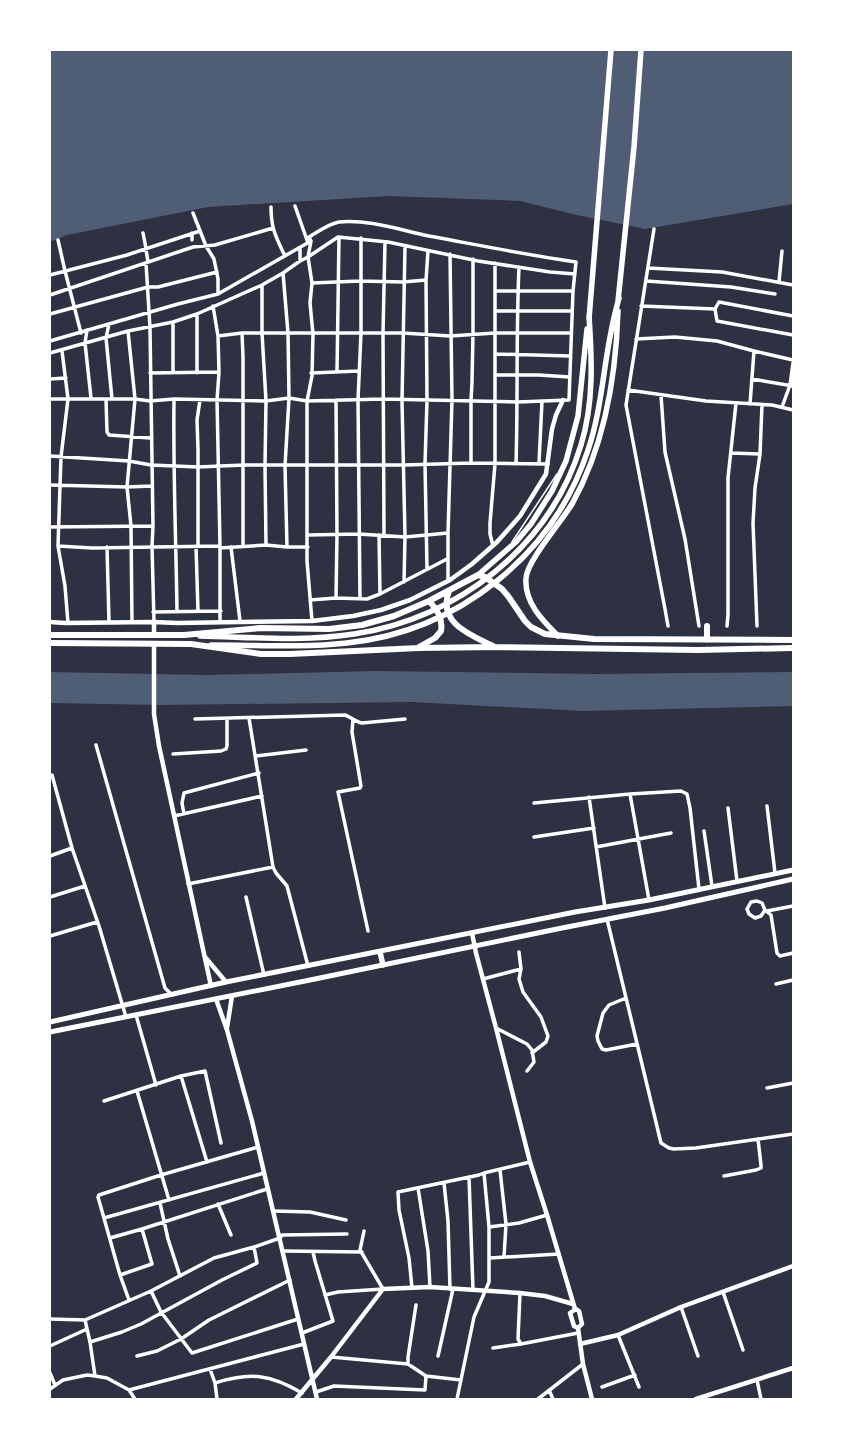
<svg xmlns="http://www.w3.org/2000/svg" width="843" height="1449" viewBox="0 0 843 1449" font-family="'Archivo Narrow',sans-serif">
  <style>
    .water { fill: #4f5d75 }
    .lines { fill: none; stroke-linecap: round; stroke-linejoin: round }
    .service { stroke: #fff; stroke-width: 1.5 }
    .minor { stroke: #fff; stroke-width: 3.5 }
    .tertiary { stroke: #fff; stroke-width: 4.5 }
    .secondary { stroke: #fff; stroke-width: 5 }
    .primary { stroke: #fff; stroke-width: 5.5 }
    .trunk { stroke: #fff; stroke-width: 6 }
  </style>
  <rect width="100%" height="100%" fill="#2d3142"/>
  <!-- water -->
  <path class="water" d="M 50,50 L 793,50 L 793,204 L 645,229 L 577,215 L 520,201 L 388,196 L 208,207 L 67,235 L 50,242 Z
    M 376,671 L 595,674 L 793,672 L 793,706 L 583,711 L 412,702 L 160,705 L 50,703 L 50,672 L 207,675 Z"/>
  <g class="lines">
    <!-- service -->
    <path class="service" d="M 512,542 L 557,474"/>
    <!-- minor -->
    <path class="minor" d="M 295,206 L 308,243
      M 271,207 C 271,229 276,237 285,256
      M 193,213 L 206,246 L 214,259 L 218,279 L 218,294
      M 654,229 L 626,405 L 665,609 L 668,626
      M 143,233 L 145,243 L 148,262
      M 192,233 L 192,240
      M 58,240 L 65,271 L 81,333
      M 311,241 L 308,257 L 312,283 L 310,303 L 313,334 L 312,376 L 307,401 L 307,561 L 312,621
      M 300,248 L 300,261
      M 146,263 L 150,328 L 153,526
      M 648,268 L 722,272 L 793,285
      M 283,273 L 288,333 L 289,398 L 285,466 L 287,547
      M 50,275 L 127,255 L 200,231
      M 646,281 L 731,287 L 775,294
      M 779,282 L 782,251
      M 312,283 L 360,281 L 403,282 L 426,280
      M 262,285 L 262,333 L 266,401 L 265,466 L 266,545
      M 495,291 L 573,291
      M 50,295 L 193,247 L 215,245 L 273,228
      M 641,306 L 715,309 L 717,321 L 793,335
      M 715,309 L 719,302 L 793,316
      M 495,311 L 572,311
      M 50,314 L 148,287 L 158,287 L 217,272
      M 173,322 L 173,373
      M 109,324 L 106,338 L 112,399
      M 87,330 L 85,343 L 91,398
      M 128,331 L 135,399 L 127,487 L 131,526 L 132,622
      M 242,333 L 243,357 L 243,546
      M 218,336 L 242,333 L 403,333 L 450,336 L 495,333 L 571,333
      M 636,339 L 675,337 L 717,341 L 754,351 L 793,360
      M 50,341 L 178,304 L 218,294 L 311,241 L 309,237 C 318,232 328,224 339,222 C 368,219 400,230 429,236 C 478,245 527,255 576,262 L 573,291 L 569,400 L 518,402 L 383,399 L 307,401 L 289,398 L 266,401 L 174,399 L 150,401 L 135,399 L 50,399
      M 62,351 L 68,399 L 61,457 L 58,546 L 65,586 L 68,623
      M 50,353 L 128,331 L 173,322 L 197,314 L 262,285 L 283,273 L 300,261 L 308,257 L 338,237 L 388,242 L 478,261 L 550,272 L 575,274
      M 495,354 L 570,356
      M 337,372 L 339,237
      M 150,373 L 219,372
      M 197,373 L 197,314
      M 311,373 L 359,371
      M 495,375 L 539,375 L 569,377
      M 50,379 L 66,378
      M 752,379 L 793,386
      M 628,390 L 706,401 L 772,405 L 793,410
      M 661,395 L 665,452 L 685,539 L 699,626
      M 106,399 L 107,432 L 109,435 L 150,438
      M 174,399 C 173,470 176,540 177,611
      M 750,404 L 754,351
      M 782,407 L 790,385 L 793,363
      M 731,453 L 760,454
      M 50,456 L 129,461 L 151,465 L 198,467 L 244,465 L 404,465 L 471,463 L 548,464
      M 471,463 L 471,401 L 472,382 L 473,334 L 473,259
      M 539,463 L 542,401
      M 516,464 C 518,398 516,332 519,267
      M 50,485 L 127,487 L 152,486
      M 50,527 L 153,526 L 152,546 L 154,622
      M 308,535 L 359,534 L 405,537 L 448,533
      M 379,535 L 380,594
      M 384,535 L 383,334 L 385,242
      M 58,546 L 92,548 L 220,546 L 217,400 L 219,372 L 218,336 L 213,306
      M 198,546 L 198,449 L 197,420 L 200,400
      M 220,546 L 220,548 L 266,545 L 287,547 L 308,547
      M 493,546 L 490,534 L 490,523 L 495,464 L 495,263
      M 107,547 L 109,622
      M 196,547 L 198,611
      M 231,547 L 240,621
      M 220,548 L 220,622
      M 427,569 L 425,464 L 427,400 L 426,280 L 428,251
      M 448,581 L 448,533 L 452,400 L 450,254
      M 404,582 L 405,537 L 402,401 L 405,246
      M 336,598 L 337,534 L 336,400
      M 360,598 L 358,400 L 361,333 L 361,238
      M 310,600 L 336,598 L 367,599 L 380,594 L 447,559
      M 153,612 L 221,611
      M 727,626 L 728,615 L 728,478 L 736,403
      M 757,626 L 753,523 L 755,488 L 760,454 L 762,405
      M 249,718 L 273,867 L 276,873 L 287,886 L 308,966
      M 195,719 L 345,715 C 351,717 355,722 362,723 L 405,719
      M 353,719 L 352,732 L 361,786 L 360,788 L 338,792 L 368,931
      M 96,745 L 165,988 L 172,995
      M 173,754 L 221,751 L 226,749 L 227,746 L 227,719
      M 256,756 L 306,750
      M 50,776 L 52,775 L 72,848 L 99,926 L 126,1017
      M 630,794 L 649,900
      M 589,797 L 605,908
      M 534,803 L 630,794 L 681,791 L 687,794 L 690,808 L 699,889
      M 767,806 L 775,873
      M 728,808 L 737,881
      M 184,814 L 182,803 L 184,793 L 259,773
      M 174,816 L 262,796
      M 704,831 L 712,886
      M 534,837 L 594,828
      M 596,847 L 671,833
      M 50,856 L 72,848
      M 188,884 L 273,867
      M 50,897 L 85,886
      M 246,897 L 264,975
      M 765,910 L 761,916 L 755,918 L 749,914 L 747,909 L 751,902 L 757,901 L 762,903 L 765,910 L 771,915 L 777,953 L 780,956 L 793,953
      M 767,911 L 793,906
      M 607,919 L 661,1143 L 669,1148 L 674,1149 L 696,1148 L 793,1134
      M 50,936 L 97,922
      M 519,952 L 521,969 L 519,979 L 523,992 L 541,1017 L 548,1036 L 546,1042 L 532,1053
      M 483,979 L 521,969
      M 776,984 L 793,980
      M 626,998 L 609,1005 L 603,1013 L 597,1036 L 598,1041 L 602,1049 L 606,1050 L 637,1044
      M 136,1015 L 156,1085
      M 496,1028 L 527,1044 L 532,1050 L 534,1062 L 527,1071
      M 181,1076 L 207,1162
      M 767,1088 L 793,1083
      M 137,1091 L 169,1200
      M 104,1101 L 181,1076 L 205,1071 L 221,1143
      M 500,1170 L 506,1224 L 504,1257
      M 724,1176 L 756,1170 L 761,1168 L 761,1165 L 758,1139
      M 469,1177 L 473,1290
      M 444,1183 L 448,1221 L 450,1289
      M 418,1188 L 428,1251 L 430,1287
      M 160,1203 L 168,1239 L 180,1276
      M 218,1204 L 231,1235
      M 273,1211 L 310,1212 L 346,1220
      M 104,1218 L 264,1173
      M 489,1227 L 519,1223 L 547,1215
      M 110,1238 L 142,1229 L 267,1189
      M 283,1251 L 362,1252
      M 490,1258 L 559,1254
      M 120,1275 L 152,1264 L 142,1229
      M 412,1288 L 409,1258 L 399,1210 L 398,1192 L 479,1175 L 484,1173 L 530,1162
      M 151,1291 L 161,1312 L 192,1353 L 298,1319
      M 723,1292 L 743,1350
      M 520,1293 L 518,1339 L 521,1344 L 578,1333
      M 325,1295 L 338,1292 L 383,1289 L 360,1250 L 364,1231
      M 129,1300 L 120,1275 L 98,1197 L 99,1195 L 161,1175 L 258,1147
      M 681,1307 L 698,1356
      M 50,1319 L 85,1320 L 151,1291 L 214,1258 L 254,1247 L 280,1238 L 282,1235 L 347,1234
      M 85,1320 L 90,1342 L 95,1376
      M 302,1333 L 333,1321 L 315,1261 L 313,1252
      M 618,1335 L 639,1387
      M 90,1342 L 122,1332 L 141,1324 L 222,1280 L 257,1263 L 254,1247
      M 50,1346 L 87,1329
      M 493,1348 L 521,1344
      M 137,1356 L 157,1351 L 181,1339 L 209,1320 L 290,1280
      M 438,1356 L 453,1289
      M 331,1357 L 408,1364
      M 210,1369 L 215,1383 L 217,1399
      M 50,1373 L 55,1385
      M 426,1376 L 461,1380
      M 757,1380 L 761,1399
      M 215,1383 C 250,1372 270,1374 302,1393
      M 602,1387 L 635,1375
      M 50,1389 L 63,1380 L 87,1375 L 95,1376 L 107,1378 L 129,1390 L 135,1399
      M 129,1390 L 304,1344
      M 549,1390 L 553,1399
      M 316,1392 L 334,1386 L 425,1390 L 426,1376 L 408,1364 L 408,1357 L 416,1305
      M 457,1399 L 474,1317 L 489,1282 L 489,1227 L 484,1173
      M 538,1399 L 583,1364"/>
    <!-- tertiary -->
    <path class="tertiary" d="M 50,622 L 65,623 L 154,622 L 177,623 L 312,621 L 353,616 L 381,610 L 410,600 L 450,580 L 472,564 L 497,542 L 520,516 L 546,474 L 552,429 L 556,415 L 563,400
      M 154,635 L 154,622
      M 154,644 L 154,714 L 159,746 L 211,986
      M 472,933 L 476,953 L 496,1028 L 530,1162 L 547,1215 L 575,1309
      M 205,957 L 226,982
      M 216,999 L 227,1030 L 252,1121 L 317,1399
      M 227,1028 L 232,996
      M 576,1309 L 579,1311 L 582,1324 L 578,1328 L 574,1326 L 570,1313 Z
      M 578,1328 L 583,1364 L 592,1399
      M 580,1344 L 618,1335 L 681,1307 L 793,1266
      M 296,1399 L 331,1357 L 383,1289 L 430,1287 L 520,1293 L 545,1296 L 573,1304
      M 696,1399 L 793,1368"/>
    <!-- secondary -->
    <path class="secondary" d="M 50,1022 L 226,982 L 575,912 L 649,900 L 793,870
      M 50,1032 L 315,979 L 562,928 L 665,908 L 793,879"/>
    <!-- primary -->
    <path class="primary" d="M 618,301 L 634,147 L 641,50
      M 589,319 L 611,50
      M 478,575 L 516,542 L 531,524 L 552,491 L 566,461 L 578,416 L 587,329
      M 200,636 C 251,637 303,642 354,634 C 457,619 550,547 581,445 C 594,403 592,359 589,316
      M 558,636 C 542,620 524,602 526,578 C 527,561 562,521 572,504 C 605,445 616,378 618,311
      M 211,645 C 256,645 302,648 347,643 C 458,631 553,556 588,450 C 601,412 603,371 611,332 C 613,321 616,309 619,298
      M 380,952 L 383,965"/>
    <!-- trunk -->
    <path class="trunk" d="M 449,591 C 437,623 471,635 493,646
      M 707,626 L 707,640
      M 50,635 L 184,635 L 261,628 L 329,629 L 362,625 L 394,616 L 429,601 L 478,575 L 485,577 L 502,589 L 508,596 L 525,621 L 531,627 L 545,634 L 594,639 L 793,640
      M 50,643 L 191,644 L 261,654 L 290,654 L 419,648 L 495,647 L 698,650 L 793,648
      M 419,647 L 435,638 L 441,631 C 443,620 437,609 429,601"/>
  </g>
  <!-- border -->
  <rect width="843" height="1449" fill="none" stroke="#ffffff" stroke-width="102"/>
</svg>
